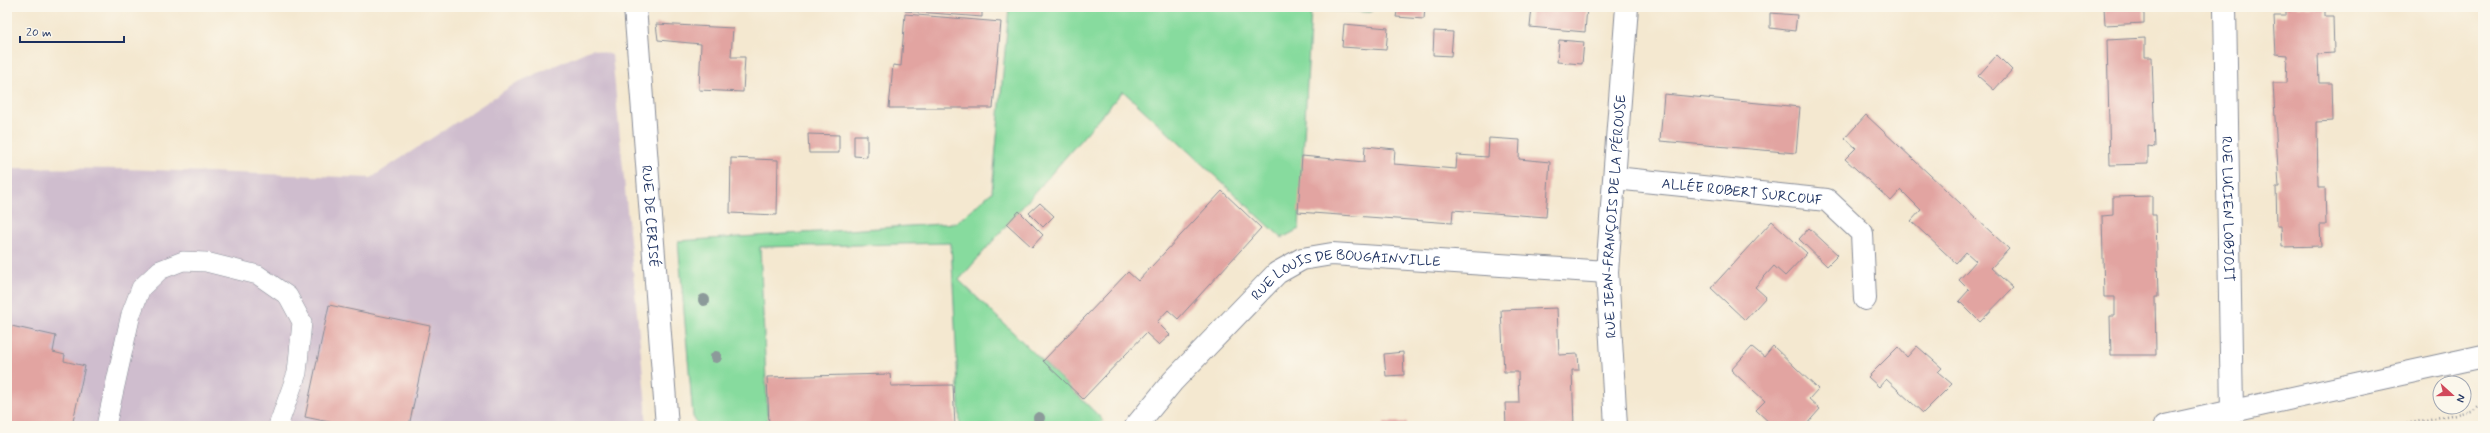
<svg xmlns="http://www.w3.org/2000/svg" width="2490" height="433" viewBox="0 0 2490 433" font-family="Mynerve,sans-serif">
  <style>
    .industrial { fill: #cfbdce }
    .green { fill: #87db9e; stroke: #51857e }
    .building { fill: #e2a4a1 }
    .lines { fill: none; stroke-linecap: round; stroke-linejoin: round }
    .lane-casing { stroke: #888c97; stroke-width: 20 }
    .street-casing { stroke: #888c97; stroke-width: 24 }
    .path { stroke: #888c97; stroke-width: 2.5; stroke-dasharray: 1 3; stroke-linecap: butt }
    .lane { stroke: #fff; stroke-width: 19 }
    .street { stroke: #fff; stroke-width: 22 }
    .tree { fill: #8c9a9a }
    .labels { text-anchor: middle; stroke-width: 3.5; stroke-linejoin: round; paint-order: stroke }
    .street-label { font-size: 14px; fill: #1b2f5e; stroke: #fbf7ec }
  </style>
  <rect width="100%" height="100%" fill="#fbf7ec"/>
  <filter id="ink" filterUnits="userSpaceOnUse"><feTurbulence type="fractalNoise" baseFrequency=".025" numOctaves="2"/><feDisplacementMap in="SourceGraphic" scale="8" xChannelSelector="R" yChannelSelector="G"/><feConvolveMatrix kernelMatrix="1 2 1 2 8 2 1 2 1" color-interpolation-filters="sRGB"/></filter>
  <filter id="wash" filterUnits="userSpaceOnUse"><feTurbulence type="fractalNoise" baseFrequency=".012" numOctaves="4" result="noise"/><feDisplacementMap in="SourceGraphic" scale="16" xChannelSelector="R" yChannelSelector="G"/><feGaussianBlur stdDeviation="0.9" result="paint"/><feColorMatrix in="noise" values="0 0 0 0 0 0 0 0 0 0 0 0 0 0 0 0 0 1.4 0 .05"/><feComposite in="paint" operator="in"/></filter>
  <g filter="url(#wash)">
    <rect width="100%" height="100%" fill="#f4e8d0"/>
    <!-- industrial -->
    <path class="industrial" d="M 592,49 L 612,55 L 646,406 L 646,426 L 7,426 L 7,168 L 126,169 L 371,178 L 516,83 Z"/>
    <!-- green -->
    <path class="green" d="M 1009,7 L 1372,7 L 1371,12 L 1311,10 L 1299,229 L 1282,238 L 1123,91 L 959,280 L 1103,420 L 1099,426 L 960,426 L 951,243 L 760,247 L 768,426 L 699,426 L 693,417 L 678,241 L 956,223 L 992,192 Z"/>
    <g id="blocks">
      <!-- building -->
      <path class="building" d="M 905,7 L 982,7 L 982,17 L 905,11 Z
        M 1398,7 L 1425,7 L 1424,19 L 1396,17 Z
        M 1532,7 L 1587,7 L 1585,32 L 1530,27 Z
        M 2104,7 L 2144,7 L 2144,23 L 2105,25 Z
        M 2286,7 L 2325,7 L 2325,16 L 2333,16 L 2334,53 L 2318,54 L 2319,83 L 2332,83 L 2333,121 L 2317,122 L 2318,187 L 2325,187 L 2326,225 L 2320,225 L 2321,246 L 2282,247 L 2281,226 L 2277,226 L 2276,187 L 2279,187 L 2273,83 L 2286,83 L 2287,55 L 2276,54 L 2274,16 L 2286,16 Z
        M 1770,13 L 1797,15 L 1795,31 L 1770,28 Z
        M 905,14 L 1001,22 L 993,108 L 889,108 L 893,65 L 901,66 Z
        M 656,24 L 733,28 L 731,57 L 745,57 L 743,92 L 699,90 L 701,44 L 658,40 Z
        M 1344,24 L 1388,28 L 1386,50 L 1342,47 Z
        M 1434,31 L 1453,32 L 1451,56 L 1433,55 Z
        M 2145,38 L 2145,57 L 2152,57 L 2155,147 L 2148,146 L 2148,164 L 2110,165 L 2107,40 Z
        M 1559,40 L 1584,42 L 1582,64 L 1557,62 Z
        M 1997,55 L 2012,70 L 1994,90 L 1978,76 Z
        M 1664,94 L 1800,107 L 1796,153 L 1660,141 Z
        M 1866,115 L 2009,249 L 1991,268 L 2013,288 L 1980,322 L 1959,301 L 1969,290 L 1959,280 L 1976,261 L 1966,252 L 1956,263 L 1911,221 L 1921,210 L 1901,190 L 1891,201 L 1845,159 L 1856,148 L 1845,138 Z
        M 808,134 L 839,135 L 839,153 L 809,153 Z
        M 854,135 L 867,135 L 867,157 L 854,156 Z
        M 1489,138 L 1520,140 L 1519,159 L 1550,162 L 1546,217 L 1453,210 L 1452,223 L 1298,212 L 1302,156 L 1364,162 L 1365,146 L 1395,149 L 1394,164 L 1456,169 L 1457,155 L 1488,157 Z
        M 731,158 L 778,160 L 777,215 L 730,213 Z
        M 1222,191 L 1261,228 L 1178,319 L 1168,310 L 1157,322 L 1170,335 L 1159,345 L 1146,333 L 1083,399 L 1043,361 L 1128,272 L 1138,281 Z
        M 2152,196 L 2152,215 L 2156,215 L 2158,297 L 2155,297 L 2156,355 L 2111,355 L 2110,316 L 2115,316 L 2115,297 L 2104,297 L 2102,216 L 2113,215 L 2113,197 Z
        M 1040,203 L 1054,216 L 1043,227 L 1029,213 Z
        M 1019,211 L 1043,235 L 1032,247 L 1007,224 Z
        M 1772,221 L 1807,253 L 1785,276 L 1774,266 L 1755,287 L 1766,297 L 1745,320 L 1711,288 Z
        M 1809,228 L 1838,255 L 1827,266 L 1799,239 Z
        M 329,305 L 430,326 L 409,426 L 348,426 L 305,417 Z
        M 1557,308 L 1559,355 L 1578,354 L 1579,370 L 1572,370 L 1574,426 L 1506,426 L 1505,403 L 1519,403 L 1518,372 L 1504,372 L 1501,310 Z
        M 7,325 L 56,336 L 53,352 L 65,355 L 64,361 L 85,366 L 72,426 L 7,426 Z
        M 1773,346 L 1818,389 L 1809,399 L 1820,409 L 1805,426 L 1773,426 L 1756,410 L 1765,401 L 1731,370 L 1752,347 L 1764,357 Z
        M 1917,346 L 1942,368 L 1938,372 L 1952,384 L 1923,413 L 1886,379 L 1879,387 L 1868,377 L 1898,347 L 1907,357 Z
        M 1403,352 L 1404,375 L 1386,376 L 1384,354 Z
        M 890,374 L 891,386 L 953,385 L 955,426 L 769,426 L 767,377 Z
        M 1384,422 L 1407,422 L 1407,426 L 1384,426 Z"/>
    </g>
  </g>
  <g filter="url(#ink)">
    <use href="#blocks" fill-opacity="0" stroke="#888c97" stroke-width="1"/>
    <g class="lines">
      <defs>
        <path id="lane" d="M 106,426 L 131,314 L 141,288 L 160,270 L 183,261 L 206,262 L 258,275 L 288,296 L 302,322 L 297,373 L 278,426"/>
        <g id="street">
          <path id="s1" d="M 635,7 L 667,426"/>
          <path id="s2" d="M 2225,7 L 2232,412"/>
          <path id="s3" d="M 1615,178 L 1827,200 L 1862,233 L 1865,299"/>
          <path id="s4" d="M 1136,426 L 1173,381 L 1277,273 L 1302,259 L 1332,254 L 1607,272"/>
          <path id="s5" d="M 1616,426 L 1607,272 L 1627,7"/>
          <path d="M 2165,426 L 2483,356"/>
        </g>
      </defs>
      <!-- lane casing -->
      <use href="#lane" class="lane-casing"/>
      <!-- street casing -->
      <use href="#street" class="street-casing"/>
      <!-- path -->
      <path class="path" d="M 2395,426 L 2471,411 L 2483,402"/>
      <!-- lane -->
      <use href="#lane" class="lane"/>
      <!-- street -->
      <use href="#street" class="street"/>
    </g>
    <!-- trees -->
    <g class="tree">
      <circle cx="704" cy="300" r="6"/>
      <circle cx="716" cy="357" r="6"/>
      <circle cx="1039" cy="418" r="6"/>
    </g>
  </g>
  <g class="labels">
    <!-- street labels -->
    <g class="street-label">
      <text dy="5" stroke="none"><textPath href="#s3" startOffset="128">ALLÉE ROBERT SURCOUF</textPath></text>
      <text dy="5" stroke="none"><textPath href="#s2" startOffset="202">RUE LUCIEN LOBJOIT</textPath></text>
      <text dy="5" stroke="none"><textPath href="#s1" startOffset="210">RUE DE CERISÉ</textPath></text>
      <text dy="5" stroke="none"><textPath href="#s5" startOffset="210">RUE JEAN-FRANÇOIS DE LA PÉROUSE</textPath></text>
      <text dy="5" stroke="none"><textPath href="#s4" startOffset="275">RUE LOUIS DE BOUGAINVILLE</textPath></text>
    </g>
  </g>
  <!-- margin -->
  <rect width="2490" height="433" fill="none" stroke="#fbf7ec" stroke-width="24"/>
  <!-- north arrow -->
  <g transform="translate(2452 395) rotate(111)"><circle r="19" fill="#fbf7ec" stroke="#a1a7b3"/>
  <path d="M0-3L7 15L0 10L-7 15Z" fill="#d1495b"/>
  <text y="-6" font-size="11" font-weight="bold" text-anchor="middle" fill="#1b2f5e">N</text>
  </g>
  <!-- scale -->
  <path d="M20 36v6h104v-6" fill="none" stroke="#1b2f5e" stroke-width="2"/>
  <text x="26" y="36" font-size="12" fill="#1b2f5e" stroke="#fbf7ec" stroke-width="3" paint-order="stroke">20 m</text>
</svg>
